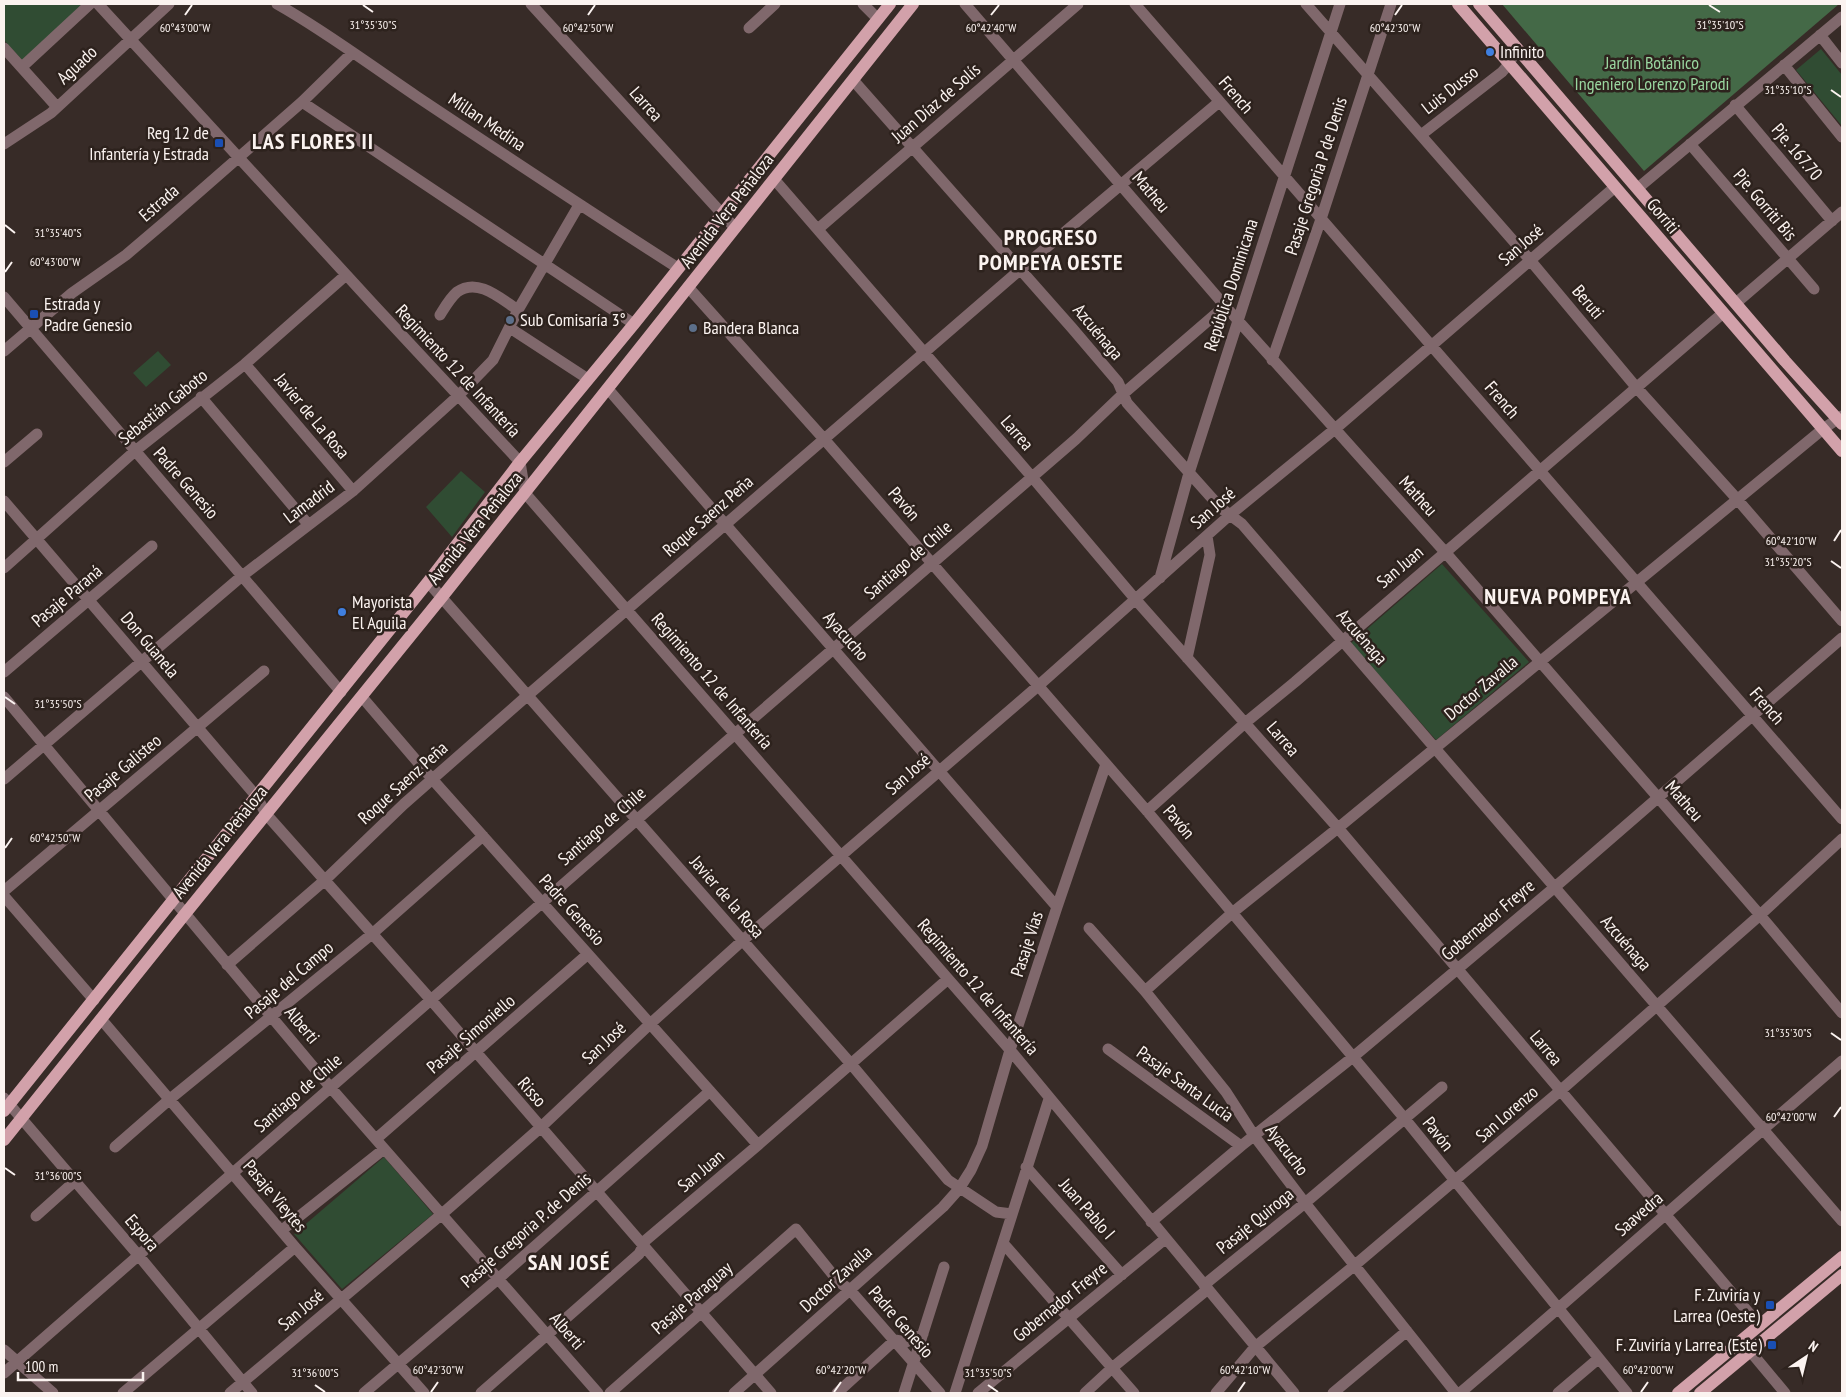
<svg xmlns="http://www.w3.org/2000/svg" width="1846" height="1397" viewBox="0 0 1846 1397" font-family="'PT Sans Narrow',sans-serif">
  <style>
    .green { fill: #304c33 }
    .forest { fill: #446947 }
    .lines { fill: none; stroke-linecap: round; stroke-linejoin: round }
    .minor { stroke: #80686c; stroke-width: 11 }
    .major { stroke: #d2a1aa; stroke-width: 12 }
    .ticks { fill: none; stroke: #fbf3f0; stroke-width: 2 }
    .shop-dot { fill: #3f7fe0; stroke: #2d221d; stroke-width: 2 }
    .transit-dot { fill: #1a4fb4; stroke: #2d221d; stroke-width: 2 }
    .service-dot { fill: #5c6f8a; stroke: #2d221d; stroke-width: 2 }
    .labels { text-anchor: middle; stroke-width: 5; stroke-linejoin: round; paint-order: stroke }
    .poi-label { font-size: 18px; fill: #fbf3f0; stroke: #2d221d; text-anchor: start }
    .park-label { font-size: 18px; fill: #9ad7a0; stroke: #2d221d }
    .street-label { font-size: 18px; fill: #fbf3f0; stroke: #2d221d }
    .district-label { font-size: 22px; font-weight: bold; letter-spacing: 1px; fill: #fbf3f0; stroke: #2d221d }
    .ticks-label { font-size: 12px; text-anchor: middle; fill: #fbf3f0; stroke: #2d221d; stroke-width: 5; stroke-linejoin: round; paint-order: stroke }
  </style>
  <rect width="100%" height="100%" fill="#372b27"/>
  <!-- green -->
  <path class="green" d="M 4,4 L 83,4 L 23,61 L 4,40 Z
    M 1821,49 L 1842,75 L 1842,126 L 1796,70 Z
    M 158,351 L 171,365 L 146,387 L 133,373 Z
    M 461,471 L 485,492 L 452,537 L 426,507 Z
    M 1442,564 L 1529,662 L 1436,740 L 1351,643 Z
    M 384,1157 L 433,1214 L 342,1289 L 294,1234 Z"/>
  <!-- forest -->
  <path class="forest" d="M 1502,4 L 1839,4 L 1644,171 Z"/>
  <g class="lines">
    <!-- minor -->
    <path class="minor" d="M 98,4 L 373,304 L 520,462 L 525,493 L 1010,1050 L 1294,1393
      M 277,4 C 325,31 370,65 416,96 C 503,154 590,212 678,268
      M 531,4 L 735,228
      M 863,4 L 878,19
      M 965,4 L 1225,306 L 1445,552 L 1760,915 L 1842,1013
      M 1135,4 L 1842,819
      M 1306,4 L 1530,260 L 1636,387 L 1737,499 L 1842,621
      M 749,28 L 775,4
      M 1820,35 L 1842,63
      M 4,48 L 57,107
      M 1784,65 L 1842,137
      M 22,67 L 90,4
      M 853,80 L 1072,328 L 1118,382 L 1127,403 L 1210,496 L 1222,509 L 1242,524 L 1842,1221
      M 302,102 L 634,324
      M 1735,105 L 1832,221
      M 1421,135 L 1502,72 L 1509,64 L 1517,48
      M 4,144 L 51,113 L 169,4
      M 1690,144 L 1814,289
      M 774,179 L 1032,477 L 1136,600 L 1338,828 L 1760,1326
      M 1638,188 L 1842,17
      M 818,229 L 1078,4
      M 688,287 L 824,439 L 1147,811 L 1405,1119 L 1627,1393
      M 4,297 L 341,692
      M 1736,303 L 1842,212
      M 440,315 C 445,307 450,298 457,292 C 478,277 501,299 518,310
      M 510,328 L 588,379
      M 4,351 L 72,293 L 126,255 L 166,221 L 302,102 L 352,53
      M 1272,360 L 1321,219 L 1391,4
      M 245,364 L 353,491
      M 608,389 L 1057,907
      M 201,397 L 308,524
      M 4,462 L 37,434
      M 4,501 L 257,797 L 266,814 L 431,1000 L 771,1393
      M 4,568 L 135,451 L 245,364 L 346,275
      M 1160,578 L 1189,473 L 1340,4
      M 428,582 L 851,1064 L 948,1180 L 996,1212 L 1012,1214
      M 1187,658 L 1210,555 L 1207,536
      M 4,672 L 152,546
      M 4,697 L 331,1088 L 598,1393
      M 362,697 L 433,780 L 758,1145
      M 4,779 L 242,576 L 353,491 L 458,396 L 493,360 L 518,310 L 579,205
      M 1147,811 L 1245,723 L 1295,682 L 1723,313
      M 4,891 L 264,671
      M 4,896 L 94,1000
      M 1089,928 L 1145,991 L 1226,1092 L 1255,1137 L 1305,1203 L 1456,1393
      M 227,965 L 325,880 L 404,804 L 528,695 L 1021,269 L 1219,102
      M 1145,991 L 1232,913 L 1338,828 L 1823,429 L 1842,416
      M 101,1019 L 295,1247 L 424,1393
      M 1108,1049 L 1241,1146
      M 4,1098 L 139,1256 L 252,1393
      M 376,1139 L 588,954
      M 115,1147 L 170,1099 L 372,934 L 483,836
      M 1026,1167 L 1122,1275
      M 36,1216 L 75,1181
      M 1151,1222 L 1241,1146 L 1353,1057 L 1555,887 L 1842,638
      M 282,1230 L 384,1149
      M 1003,1243 L 1134,1393
      M 1204,1285 L 1305,1203 L 1442,1087
      M 4,1350 L 53,1393
      M 1750,1351 L 1785,1393
      M 4,1373 L 735,734 L 1076,439 L 1123,394 L 1225,306
      M 123,1393 L 295,1247
      M 230,1393 L 442,1214 L 540,1128 L 650,1024 L 742,941 L 1038,686 L 1231,514 L 1335,429 L 1615,187
      M 364,1393 L 498,1279 L 710,1091
      M 481,1393 L 639,1254 L 646,1240 L 758,1145 L 948,979
      M 610,1393 L 796,1229 L 838,1281 L 850,1290 L 940,1393
      M 734,1393 L 943,1207 L 959,1189 L 971,1170 L 982,1146 L 1010,1050 L 1057,907 L 1106,764
      M 837,1393 L 895,1340 L 906,1342 L 923,1334
      M 904,1393 L 944,1267
      M 955,1393 L 1049,1099
      M 978,1393 L 1165,1239
      M 1085,1393 L 1112,1368 L 1208,1289
      M 1216,1393 L 1255,1347 L 1355,1265 L 1560,1091 L 1760,915 L 1842,839
      M 1333,1393 L 1407,1331
      M 1460,1393 C 1588,1284 1714,1171 1842,1061
      M 1558,1393 L 1598,1359"/>
    <!-- major -->
    <path class="major" d="M 1458,4 L 1842,451
      M 1479,4 L 1785,361 L 1842,424
      M 4,1111 L 428,582 L 520,462 L 634,324 L 890,4
      M 4,1140 L 185,914 L 442,597 L 913,4
      M 1678,1393 L 1842,1257
      M 1700,1393 L 1842,1275"/>
  </g>
  <!-- ticks -->
  <path class="ticks" d="M 363,5 L 373,12M 1709,5 L 1720,12M 185,15 L 192,5M 588,15 L 595,5M 991,15 L 999,5M 1395,15 L 1402,5M 1831,90 L 1841,97M 5,225 L 15,233M 5,272 L 12,262M 1834,541 L 1841,530M 1831,561 L 1841,568M 5,697 L 15,704M 5,848 L 12,838M 1831,1033 L 1841,1040M 1834,1117 L 1841,1107M 5,1168 L 15,1175M 315,1385 L 325,1392M 988,1385 L 998,1392M 431,1392 L 438,1382M 834,1392 L 841,1382M 1238,1392 L 1245,1382M 1641,1392 L 1648,1382"/>
  <!-- markers -->
  <g class="shop-dot">
    <circle cx="1490" cy="52" r="5"/>
    <circle cx="342" cy="612" r="5"/>
  </g>
  <g class="transit-dot">
    <rect x="214" y="138" width="10" height="10" rx="2.5"/>
    <rect x="29" y="309" width="10" height="10" rx="2.5"/>
    <rect x="1765" y="1300" width="10" height="10" rx="2.5"/>
    <rect x="1767" y="1340" width="10" height="10" rx="2.5"/>
  </g>
  <g class="service-dot">
    <circle cx="510" cy="320" r="5"/>
    <circle cx="693" cy="328" r="5"/>
  </g>
  <g class="labels">
    <!-- poi labels -->
    <g class="poi-label">
      <text x="1500" y="58">Infinito</text>
      <text x="209" y="139" text-anchor="end">Reg 12 de<tspan x="209" dy="21">Infantería y Estrada</tspan></text>
      <text x="44" y="310">Estrada y<tspan x="44" dy="21">Padre Genesio</tspan></text>
      <text x="520" y="326">Sub Comisaría 3°</text>
      <text x="703" y="334">Bandera Blanca</text>
      <text x="352" y="608">Mayorista<tspan x="352" dy="21">El Aguila</tspan></text>
      <text x="1760" y="1301" text-anchor="end">F. Zuviría y<tspan x="1760" dy="21">Larrea (Oeste)</tspan></text>
      <text x="1762" y="1351" text-anchor="end">F. Zuviría y Larrea (Este)</text>
    </g>
    <!-- park labels -->
    <g class="park-label">
      <text x="1652" y="69">Jardín Botánico<tspan x="1652" dy="21">Ingeniero Lorenzo Parodi</tspan></text>
    </g>
    <!-- street labels -->
    <g class="street-label">
      <text transform="translate(77 65) rotate(-43)" y="6">Aguado</text>
      <text transform="translate(1450 90) rotate(-38)" y="6">Luis Dusso</text>
      <text transform="translate(1236 95) rotate(49)" y="6">French</text>
      <text transform="translate(936 103) rotate(-41)" y="6">Juan Díaz de Solís</text>
      <text transform="translate(646 104) rotate(48)" y="6">Larrea</text>
      <text transform="translate(487 122) rotate(34)" y="6">Millan Medina</text>
      <text transform="translate(1797 152) rotate(50)" y="6">Pje. 167.70</text>
      <text transform="translate(1316 176) rotate(-72)" y="6">Pasaje Gregoria P de Denis</text>
      <text transform="translate(1151 192) rotate(50)" y="6">Matheu</text>
      <text transform="translate(159 203) rotate(-41)" y="6">Estrada</text>
      <text transform="translate(1765 205) rotate(50)" y="6">Pje. Gorriti Bis</text>
      <text transform="translate(727 211) rotate(-52)" y="6">Avenida Vera Peñaloza</text>
      <text transform="translate(1663 216) rotate(50)" y="6">Gorriti</text>
      <text transform="translate(1521 245) rotate(-41)" y="6">San José</text>
      <text transform="translate(1231 285) rotate(-72)" y="6">República Dominicana</text>
      <text transform="translate(1588 302) rotate(50)" y="6">Beruti</text>
      <text transform="translate(1098 332) rotate(50)" y="6">Azcuénaga</text>
      <text transform="translate(458 371) rotate(47)" y="6">Regimiento 12 de Infantería</text>
      <text transform="translate(1502 400) rotate(49)" y="6">French</text>
      <text transform="translate(163 407) rotate(-39)" y="6">Sebastián Gaboto</text>
      <text transform="translate(312 416) rotate(50)" y="6">Javier de La Rosa</text>
      <text transform="translate(1017 433) rotate(49)" y="6">Larrea</text>
      <text transform="translate(186 483) rotate(49)" y="6">Padre Genesio</text>
      <text transform="translate(1418 496) rotate(48)" y="6">Matheu</text>
      <text transform="translate(309 502) rotate(-37)" y="6">Lamadrid</text>
      <text transform="translate(904 504) rotate(49)" y="6">Pavón</text>
      <text transform="translate(1213 508) rotate(-41)" y="6">San José</text>
      <text transform="translate(708 516) rotate(-41)" y="6">Roque Saenz Peña</text>
      <text transform="translate(475 528) rotate(-51)" y="6">Avenida Vera Peñaloza</text>
      <text transform="translate(908 560) rotate(-41)" y="6">Santiago de Chile</text>
      <text transform="translate(1400 567) rotate(-40)" y="6">San Juan</text>
      <text transform="translate(67 596) rotate(-40)" y="6">Pasaje Paraná</text>
      <text transform="translate(846 636) rotate(49)" y="6">Ayacucho</text>
      <text transform="translate(1362 637) rotate(49)" y="6">Azcuénaga</text>
      <text transform="translate(150 645) rotate(50)" y="6">Don Guanela</text>
      <text transform="translate(712 681) rotate(49)" y="6">Regimiento 12 de Infantería</text>
      <text transform="translate(1481 688) rotate(-40)" y="6">Doctor Zavalla</text>
      <text transform="translate(1767 706) rotate(49)" y="6">French</text>
      <text transform="translate(1283 739) rotate(49)" y="6">Larrea</text>
      <text transform="translate(123 768) rotate(-40)" y="6">Pasaje Galisteo</text>
      <text transform="translate(908 774) rotate(-41)" y="6">San José</text>
      <text transform="translate(403 783) rotate(-42)" y="6">Roque Saenz Peña</text>
      <text transform="translate(1684 801) rotate(49)" y="6">Matheu</text>
      <text transform="translate(1179 822) rotate(50)" y="6">Pavón</text>
      <text transform="translate(602 826) rotate(-41)" y="6">Santiago de Chile</text>
      <text transform="translate(220 842) rotate(-51)" y="6">Avenida Vera Peñaloza</text>
      <text transform="translate(727 897) rotate(49)" y="6">Javier de la Rosa</text>
      <text transform="translate(572 910) rotate(48)" y="6">Padre Genesio</text>
      <text transform="translate(1488 920) rotate(-40)" y="6">Gobernador Freyre</text>
      <text transform="translate(1626 943) rotate(49)" y="6">Azcuénaga</text>
      <text transform="translate(1027 944) rotate(-72)" y="6">Pasaje Vías</text>
      <text transform="translate(289 980) rotate(-40)" y="6">Pasaje del Campo</text>
      <text transform="translate(978 987) rotate(49)" y="6">Regimiento 12 de Infantería</text>
      <text transform="translate(302 1025) rotate(50)" y="6">Alberti</text>
      <text transform="translate(471 1034) rotate(-41)" y="6">Pasaje Simoniello</text>
      <text transform="translate(604 1043) rotate(-43)" y="6">San José</text>
      <text transform="translate(1546 1048) rotate(50)" y="6">Larrea</text>
      <text transform="translate(1185 1084) rotate(36)" y="6">Pasaje Santa Lucia</text>
      <text transform="translate(532 1092) rotate(49)" y="6">Risso</text>
      <text transform="translate(298 1093) rotate(-41)" y="6">Santiago de Chile</text>
      <text transform="translate(1507 1114) rotate(-41)" y="6">San Lorenzo</text>
      <text transform="translate(1438 1134) rotate(52)" y="6">Pavón</text>
      <text transform="translate(1287 1150) rotate(53)" y="6">Ayacucho</text>
      <text transform="translate(701 1171) rotate(-40)" y="6">San Juan</text>
      <text transform="translate(275 1196) rotate(50)" y="6">Pasaje Vieytes</text>
      <text transform="translate(1087 1209) rotate(49)" y="6">Juan Pablo I</text>
      <text transform="translate(1639 1214) rotate(-41)" y="6">Saavedra</text>
      <text transform="translate(1255 1221) rotate(-39)" y="6">Pasaje Quiroga</text>
      <text transform="translate(526 1230) rotate(-41)" y="6">Pasaje Gregoria P. de Denis</text>
      <text transform="translate(142 1233) rotate(50)" y="6">Espora</text>
      <text transform="translate(836 1279) rotate(-42)" y="6">Doctor Zavalla</text>
      <text transform="translate(692 1298) rotate(-41)" y="6">Pasaje Paraguay</text>
      <text transform="translate(1060 1302) rotate(-39)" y="6">Gobernador Freyre</text>
      <text transform="translate(301 1310) rotate(-40)" y="6">San José</text>
      <text transform="translate(901 1322) rotate(49)" y="6">Padre Genesio</text>
      <text transform="translate(567 1331) rotate(49)" y="6">Alberti</text>
    </g>
    <!-- district labels -->
    <g class="district-label">
      <text x="313" y="149">LAS FLORES II</text>
      <text x="1051" y="245">PROGRESO<tspan x="1051" dy="25">POMPEYA OESTE</tspan></text>
      <text x="1558" y="604">NUEVA POMPEYA</text>
      <text x="569" y="1270">SAN JOSÉ</text>
    </g>
  </g>
  <g class="ticks-label">
    <text x="373" y="29">31°35'30"S</text>
    <text x="1720" y="29">31°35'10"S</text>
    <text x="185" y="32">60°43'00"W</text>
    <text x="588" y="32">60°42'50"W</text>
    <text x="991" y="32">60°42'40"W</text>
    <text x="1395" y="32">60°42'30"W</text>
    <text x="1788" y="94">31°35'10"S</text>
    <text x="58" y="237">31°35'40"S</text>
    <text x="55" y="266">60°43'00"W</text>
    <text x="1791" y="545">60°42'10"W</text>
    <text x="1788" y="566">31°35'20"S</text>
    <text x="58" y="708">31°35'50"S</text>
    <text x="55" y="842">60°42'50"W</text>
    <text x="1788" y="1037">31°35'30"S</text>
    <text x="1791" y="1121">60°42'00"W</text>
    <text x="58" y="1180">31°36'00"S</text>
    <text x="438" y="1374">60°42'30"W</text>
    <text x="841" y="1374">60°42'20"W</text>
    <text x="1245" y="1374">60°42'10"W</text>
    <text x="1648" y="1374">60°42'00"W</text>
    <text x="315" y="1377">31°36'00"S</text>
    <text x="988" y="1377">31°35'50"S</text>
  </g>
  <!-- border -->
  <rect width="1846" height="1397" fill="none" stroke="#fbf3f0" stroke-width="10"/>
  <!-- north arrow -->
  <g transform="translate(1806 1357) rotate(35)" stroke="#2d221d" stroke-width="4" paint-order="stroke">
  <path d="M0-4L9 19L0 12L-9 19Z" fill="#fbf3f0"/>
  <text y="-8" font-size="14" font-weight="bold" text-anchor="middle" fill="#fbf3f0">N</text>
  </g>
  <!-- scale -->
  <path d="M18 1372v8h125v-8" fill="none" stroke="#fbf3f0" stroke-width="2.5"/>
  <text x="25" y="1372" font-size="15" fill="#fbf3f0" stroke="#2d221d" stroke-width="4" paint-order="stroke">100 m</text>
</svg>
